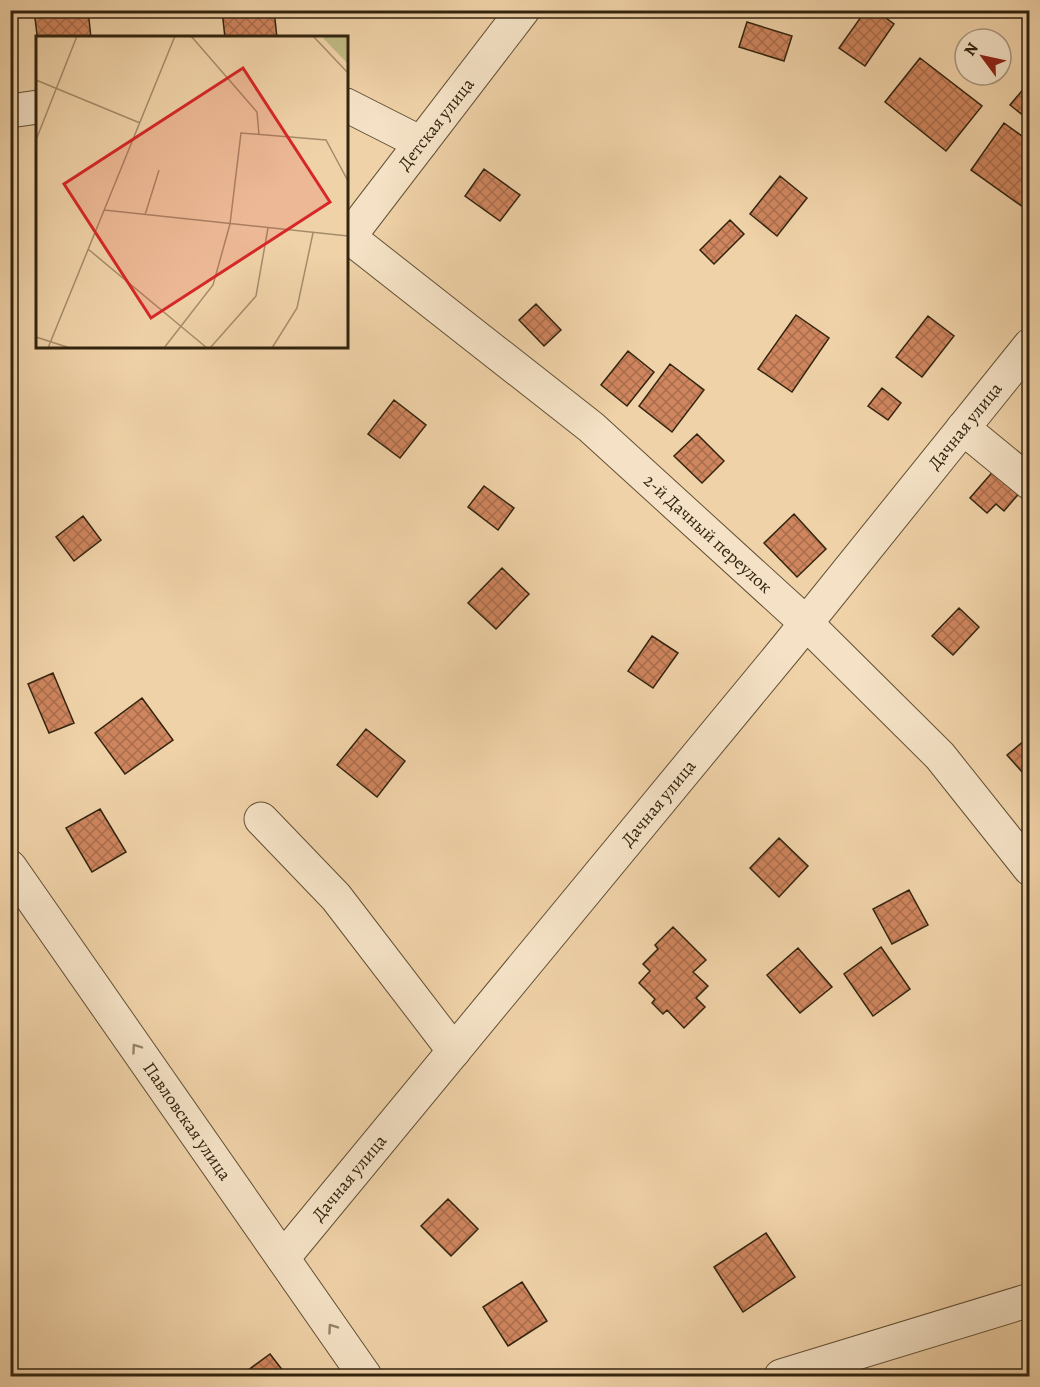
<svg xmlns="http://www.w3.org/2000/svg" width="1040" height="1387" viewBox="0 0 1040 1387" font-family="Alegreya,serif">
  <style>
    .building { fill: url(#building-cross-hatch); stroke: #32240f; stroke-width: 1.5 }
    .lines { fill: none; stroke-linecap: round; stroke-linejoin: round }
    .minor-casing { stroke: #625035; stroke-width: 35 }
    .minor { stroke: #f5e2c6; stroke-width: 33 }
    .oneway { stroke: #94836a }
    .labels { text-anchor: middle; stroke-width: 5; stroke-linejoin: round; paint-order: stroke }
    .street-label { font-size: 18px; fill: #32240f; stroke: #f5e2c6 }
    .inset-road { fill: none; stroke: #a48c6b; stroke-width: 1.5 }
    .view { fill: #d62828; fill-opacity: 0.15; stroke: #d62828; stroke-width: 3 }
    .inset-edge { fill: none; stroke: #32240f; stroke-width: 3 }
  </style>
  <defs>
    <pattern id="building-cross-hatch" width="8" height="8" patternUnits="userSpaceOnUse" patternTransform="scale(1.5)"><rect width="8" height="8" fill="#cf855e"/><path d="M0 0l8 8M0 8l8-8" fill="none" stroke="#a96d4c"/></pattern>
  </defs>
  <rect width="100%" height="100%" fill="#f0d2a8"/>
  <filter id="stains"><feTurbulence type="fractalNoise" baseFrequency=".00333" numOctaves="4"/><feColorMatrix values="0 0 0 0 .2 0 0 0 0 .09 0 0 0 0 .02 0 0 0 .5 -.17"/></filter>
  <radialGradient id="worn" r=".72"><stop offset=".6" stop-color="#630" stop-opacity="0"/><stop offset="1" stop-color="#630" stop-opacity=".3"/></radialGradient>
  <!-- building -->
  <path class="building" d="M 34,10 L 88,10 L 91,38 L 38,38 L 38,43 Z
    M 222,10 L 274,10 L 277,38 L 225,38 Z
    M 866,10 L 875,10 L 894,24 L 865,66 L 839,48 Z
    M 747,22 L 792,36 L 784,61 L 739,47 Z
    M 920,58 L 982,106 L 946,151 L 885,102 Z
    M 1030,81 L 1030,121 L 1010,105 Z
    M 1004,123 L 1030,142 L 1030,212 L 971,170 Z
    M 484,169 L 520,195 L 500,221 L 465,196 Z
    M 780,176 L 807,198 L 777,236 L 750,214 Z
    M 730,220 L 744,234 L 714,264 L 700,250 Z
    M 536,304 L 561,330 L 544,346 L 519,320 Z
    M 796,315 L 829,338 L 792,392 L 758,369 Z
    M 928,316 L 954,336 L 922,377 L 896,357 Z
    M 628,351 L 654,372 L 627,406 L 601,385 Z
    M 670,364 L 704,390 L 672,432 L 639,406 Z
    M 882,388 L 901,403 L 888,420 L 868,406 Z
    M 394,400 L 426,425 L 400,458 L 368,434 Z
    M 697,434 L 724,461 L 702,483 L 674,456 Z
    M 996,468 L 1022,490 L 1004,511 L 996,504 L 987,513 L 970,498 Z
    M 484,486 L 514,508 L 498,530 L 468,507 Z
    M 794,514 L 826,549 L 797,577 L 764,543 Z
    M 83,516 L 101,540 L 74,561 L 56,537 Z
    M 502,568 L 529,594 L 496,629 L 468,603 Z
    M 959,608 L 979,627 L 953,655 L 932,636 Z
    M 652,636 L 678,653 L 653,688 L 628,671 Z
    M 53,673 L 74,723 L 49,733 L 28,684 Z
    M 142,698 L 173,740 L 125,774 L 95,733 Z
    M 366,729 L 405,761 L 377,797 L 337,765 Z
    M 1030,736 L 1030,781 L 1007,755 Z
    M 100,809 L 126,852 L 92,872 L 66,828 Z
    M 779,838 L 808,866 L 779,897 L 750,868 Z
    M 909,890 L 928,925 L 892,944 L 873,909 Z
    M 673,927 L 706,960 L 693,972 L 708,986 L 696,998 L 705,1007 L 684,1028 L 667,1010 L 663,1014 L 652,1003 L 655,999 L 639,983 L 650,971 L 643,964 L 658,949 L 655,945 Z
    M 881,947 L 910,989 L 873,1016 L 844,974 Z
    M 798,948 L 832,987 L 800,1013 L 767,975 Z
    M 448,1199 L 478,1229 L 451,1256 L 421,1226 Z
    M 766,1233 L 795,1277 L 743,1312 L 714,1267 Z
    M 522,1282 L 547,1321 L 508,1346 L 483,1307 Z
    M 270,1354 L 287,1376 L 240,1376 Z
    M 1029,1367 L 1030,1376 L 1007,1376 Z"/>
  <g class="lines">
    <defs>
      <g id="minor">
        <path id="s1" d="M 523,10 L 349,237 L 591,427 L 806,623 L 940,756 L 1030,869"/>
        <path d="M 346,105 L 421,143"/>
        <path d="M 10,111 L 38,107"/>
        <path d="M 963,428 L 1030,483"/>
        <path d="M 261,819 L 336,897 L 454,1051"/>
        <path id="s2" d="M 10,867 L 365,1376"/>
        <path id="s3" d="M 283,1258 L 787,647 L 1030,345"/>
        <path d="M 781,1376 L 1030,1300"/>
      </g>
    </defs>
    <!-- minor casing -->
    <use href="#minor" class="minor-casing"/>
    <!-- minor -->
    <use href="#minor" class="minor"/>
  </g>
  <!-- one-way arrows -->
  <defs><path id="oneway-chevron" d="M-2-3.5L2.5 0L-2 3.5" fill="none" stroke-width="1.6" stroke-linecap="round" stroke-linejoin="round" transform="scale(1.5)"/></defs>
  <g class="oneway">
    <use href="#oneway-chevron" transform="translate(136 1048) rotate(-125)"/>
    <use href="#oneway-chevron" transform="translate(332 1328) rotate(-125)"/>
  </g>
  <g class="labels">
    <!-- street labels -->
    <g class="street-label">
      <text transform="translate(436 124) rotate(-52)" y="6">Детская улица</text>
      <text dy="6" stroke="none"><textPath href="#s3" startOffset="1076">Дачная улица</textPath></text>
      <text dy="6" stroke="none"><textPath href="#s1" startOffset="752">2-й Дачный переулок</textPath></text>
      <text dy="6" stroke="none"><textPath href="#s3" startOffset="590">Дачная улица</textPath></text>
      <text dy="6" stroke="none"><textPath href="#s2" startOffset="310">Павловская улица</textPath></text>
      <text dy="6" stroke="none"><textPath href="#s3" startOffset="104">Дачная улица</textPath></text>
    </g>
  </g>
  <!-- overview -->
  <g transform="translate(36 36)">
    <rect width="312" height="312" fill="#f0d2a8"/>
    <path d="M 289,0 L 312,0 L 312,28 L 287,2 Z" fill="#c0ba84"/>
    <path class="inset-road" d="M 155,0 L 221,76 L 223,99M 277,0 L 312,37M 0,44 L 104,87M 0,104 L 41,0M 68,174 L 312,200M 109,179 L 123,134M 52,213 L 171,312M 0,301 L 34,312M 12,312 L 139,0M 128,312 L 177,249 L 194,188 L 205,97 L 290,104 L 312,145M 174,312 L 220,260 L 232,192M 236,312 L 261,272 L 277,197"/>
    <path class="view" d="M 207,32 L 294,166 L 115,282 L 28,148 Z"/>
    <rect width="312" height="312" class="inset-edge"/>
  </g>
  <!-- margin -->
  <rect width="1040" height="1387" fill="none" stroke="#f0d2a8" stroke-width="36"/>
  <rect x="12" y="12" width="1016" height="1363" fill="none" stroke="#32240f" stroke-width="3"/>
  <rect x="18" y="18" width="1004" height="1351" fill="none" stroke="#32240f" stroke-width="1.5"/>
  <!-- north arrow -->
  <g transform="translate(983 57) rotate(303)"><circle r="28" fill="#f5e2c6" stroke="#a7967d" stroke-width="1.5"/>
  <path d="M0-4.5L10 22L0 15L-10 22Z" fill="#8f2418"/>
  <text y="-9" font-size="16" font-weight="bold" text-anchor="middle" fill="#32240f">N</text>
  </g>
  <rect width="100%" height="100%" filter="url(#stains)"/>
  <rect width="100%" height="100%" fill="url(#worn)"/>
</svg>
